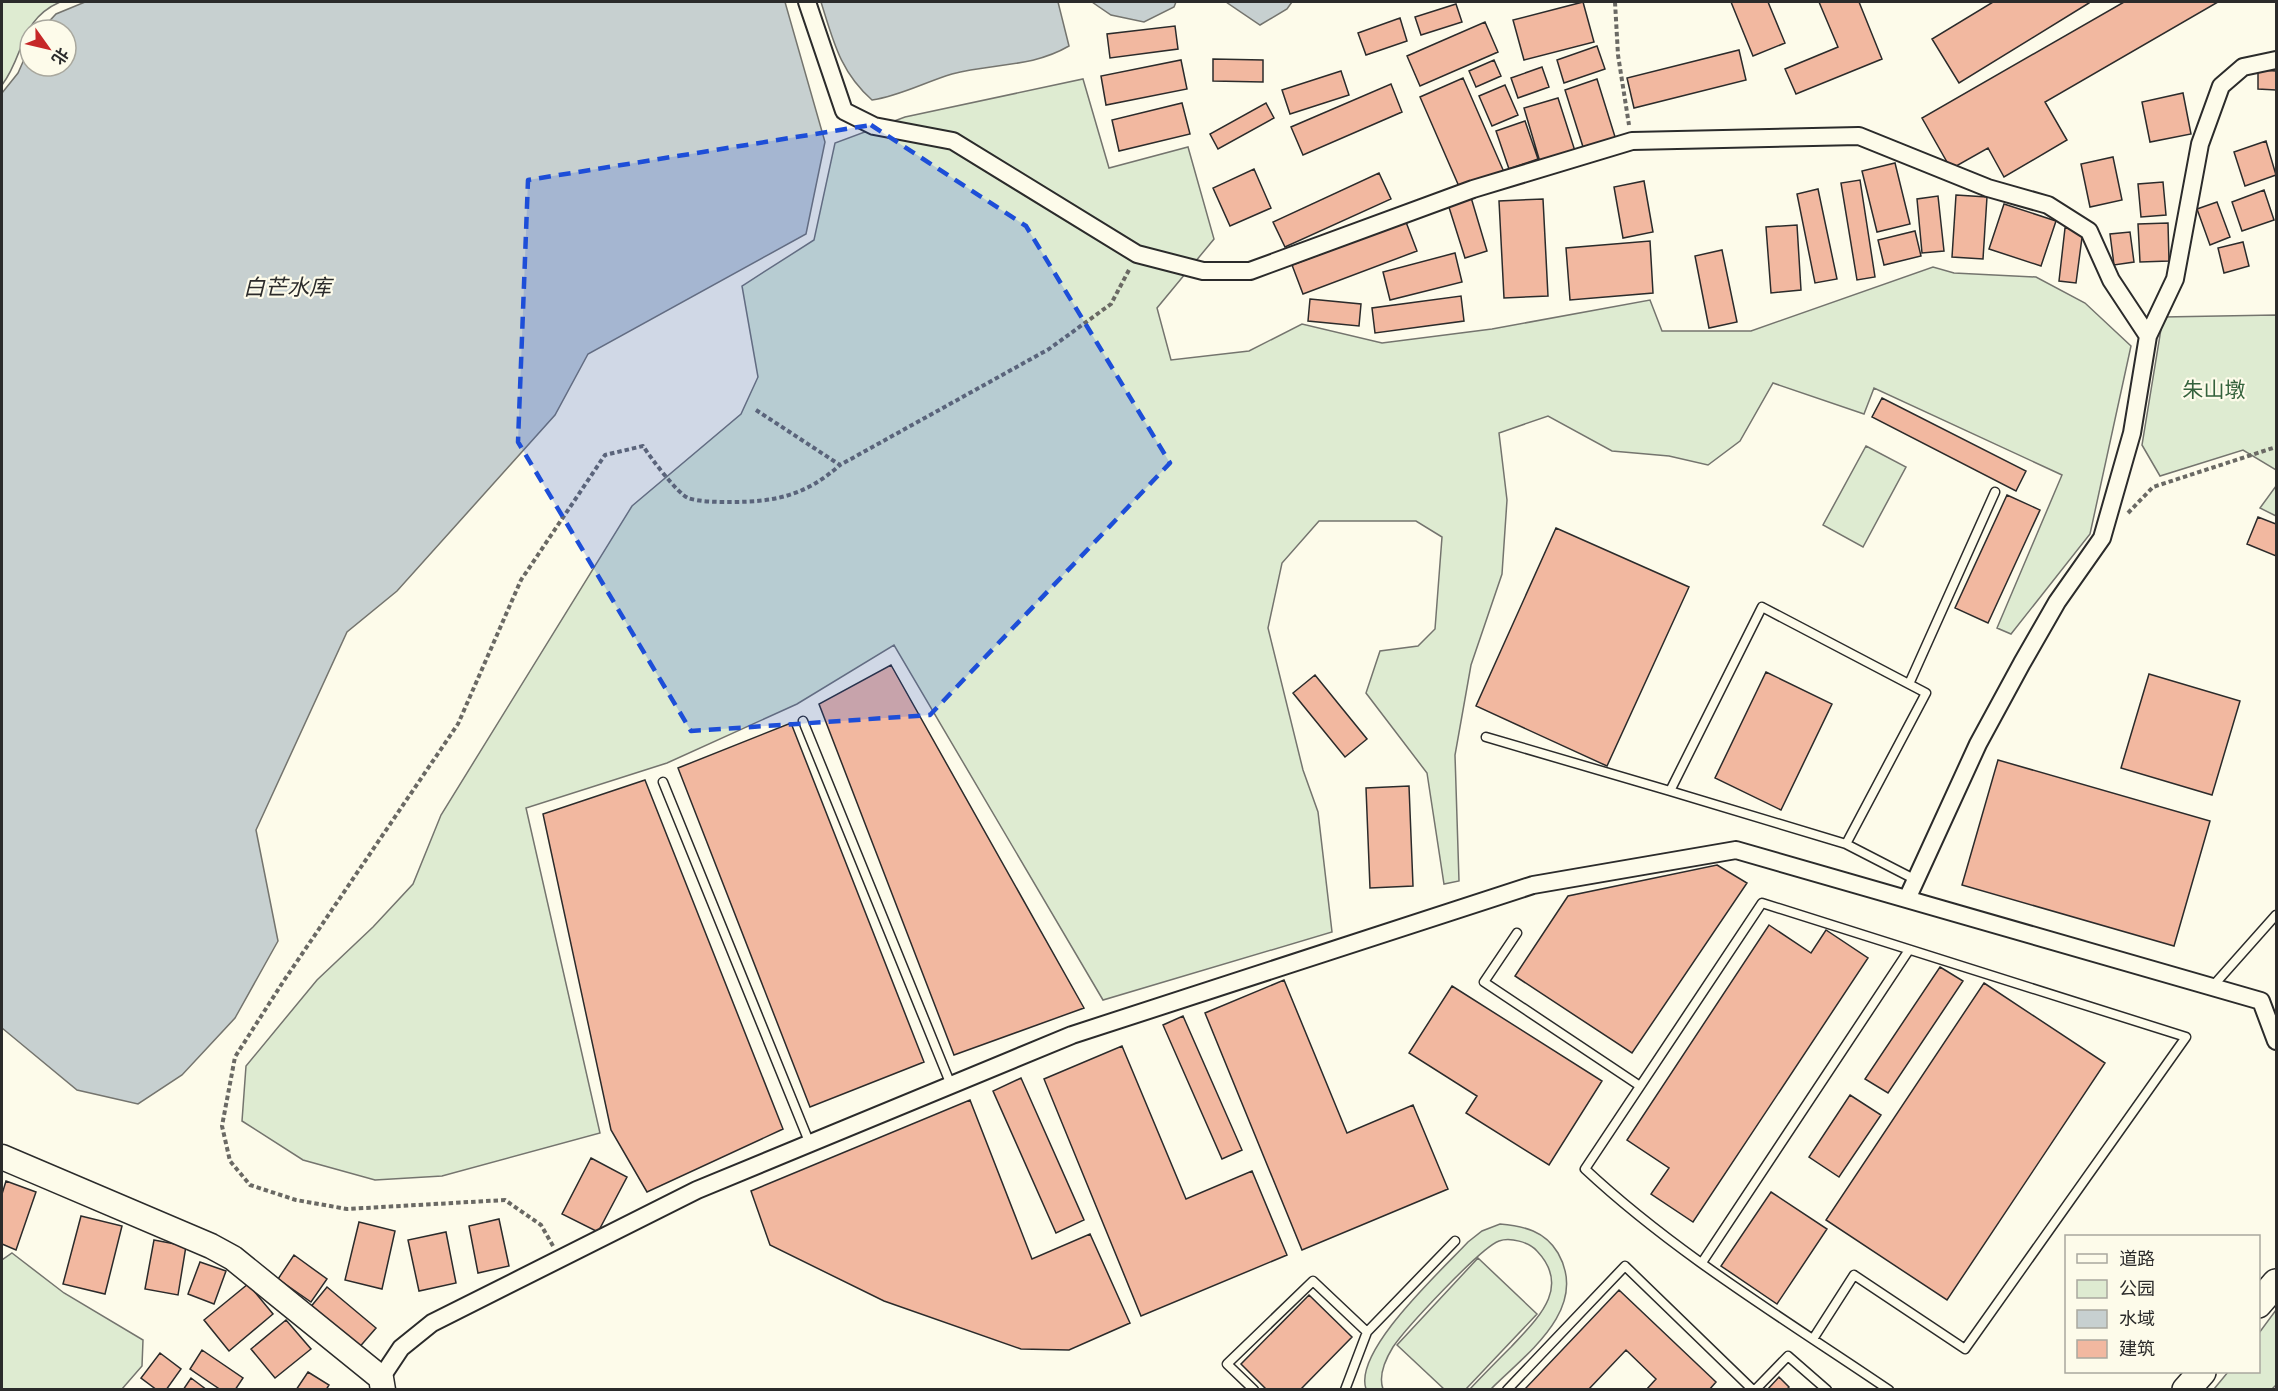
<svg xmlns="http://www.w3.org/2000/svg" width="2278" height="1391" viewBox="0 0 2278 1391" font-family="Poppins,'Noto Sans SC',sans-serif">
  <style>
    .green { fill: #deebd1; stroke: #74746e; stroke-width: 1.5 }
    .water { fill: #c7d0d0; stroke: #74746e; stroke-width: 1.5 }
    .building { fill: #f2b8a0; stroke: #2b2b2b; stroke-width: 1.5 }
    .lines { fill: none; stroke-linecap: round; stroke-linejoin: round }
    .lane-casing { stroke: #2b2b2b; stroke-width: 11 }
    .street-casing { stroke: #2b2b2b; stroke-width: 20 }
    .secondary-casing { stroke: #2b2b2b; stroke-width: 27 }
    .primary-casing { stroke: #2b2b2b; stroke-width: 30 }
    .path { stroke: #6a6964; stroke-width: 4; stroke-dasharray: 4.5 3; stroke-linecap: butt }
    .lane { stroke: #fdfbea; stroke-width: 8 }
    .street { stroke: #fdfbea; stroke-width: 16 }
    .secondary { stroke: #fdfbea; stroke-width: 24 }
    .primary { stroke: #fdfbea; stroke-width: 27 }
    .marked { fill: #1d4ed8; fill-opacity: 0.2; stroke: #1d4ed8; stroke-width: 4.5; stroke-dasharray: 12 8; stroke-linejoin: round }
    .labels { text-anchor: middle; stroke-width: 4.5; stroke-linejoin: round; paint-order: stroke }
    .park-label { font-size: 21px; fill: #34623c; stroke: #fdfbea }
    .water-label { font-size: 22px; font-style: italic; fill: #2b2b2b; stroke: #fdfbea }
  </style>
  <rect width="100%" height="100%" fill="#fdfbea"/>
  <!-- green -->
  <path class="green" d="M 2,2 L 60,2 C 19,20 25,55 2,85 Z
    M 1083,79 L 1109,168 L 1188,147 L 1214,239 L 1157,308 L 1171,360 L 1249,351 L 1302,324 L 1382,343 L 1492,329 L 1650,300 L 1662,331 L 1751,331 L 1933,267 L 1954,273 L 2036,277 L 2085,303 L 2131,346 L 2090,534 L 2011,634 L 1997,628 L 2062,475 L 1874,388 L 1864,414 L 1773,383 L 1740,441 L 1708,465 L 1669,456 L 1612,451 L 1548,416 L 1499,433 L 1507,500 L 1502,574 L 1471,665 L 1455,755 L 1459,881 L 1444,884 L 1427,773 L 1366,693 L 1380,651 L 1418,646 L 1435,629 L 1442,537 L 1416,521 L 1319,521 L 1282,563 L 1268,628 L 1303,770 L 1318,812 L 1332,932 L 1103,1000 L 894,645 L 797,704 L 667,763 L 526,808 L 600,1133 L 442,1176 L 375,1180 L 303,1160 L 242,1121 L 246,1066 L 317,980 L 373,927 L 413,884 L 441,815 L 632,506 L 741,414 L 758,377 L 742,286 L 814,240 L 835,143 L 905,117 Z
    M 2276,315 L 2276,470 L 2243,450 L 2160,476 L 2142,445 L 2163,317 Z
    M 1866,446 L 1906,467 L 1863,547 L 1823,525 Z
    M 2276,486 L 2276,516 L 2260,508 Z
    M 1500,1224 C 1524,1226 1545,1231 1558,1253 C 1590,1309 1526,1354 1491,1389 L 1470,1389 C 1483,1375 1497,1361 1511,1347 C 1537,1319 1572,1288 1537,1251 C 1529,1242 1510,1237 1499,1241 C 1480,1248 1406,1328 1393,1347 C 1385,1360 1378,1375 1383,1389 L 1366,1389 C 1353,1351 1442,1270 1468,1242 L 1482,1231 Z
    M 12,1253 L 64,1293 L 143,1340 L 142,1366 L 122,1389 L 2,1389 L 2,1260 Z
    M 1478,1258 L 1537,1314 L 1466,1389 L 1444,1389 L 1397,1345 Z
    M 2276,1310 L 2276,1385 L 2272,1389 L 2214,1389 L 2228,1372 L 2258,1372 L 2259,1333 Z"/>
  <!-- water -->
  <path class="water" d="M 85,2 L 785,2 L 825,142 L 806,234 L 588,354 L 555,415 L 397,591 L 347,632 L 256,830 L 278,941 L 235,1018 L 182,1075 L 138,1104 L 77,1090 L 2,1028 L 2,93 L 18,73 L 30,46 L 30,66 L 66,66 L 66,30 L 41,30 L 56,14 Z
    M 821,2 L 1058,2 L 1069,46 C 1031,68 993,63 952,74 C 925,82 900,96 872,100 C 840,72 833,40 821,2 Z
    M 1092,2 L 1176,2 L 1174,7 L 1144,22 L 1111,15 Z
    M 1226,2 L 1292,2 L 1287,9 L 1260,25 Z"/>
  <!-- building -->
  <path class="building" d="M 1583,2 L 1594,42 L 1524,60 L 1513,20 Z
    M 1731,2 L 1768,2 L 1785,43 L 1753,56 Z
    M 1819,2 L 1859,2 L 1882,59 L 1796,94 L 1785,69 L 1838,47 Z
    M 1993,2 L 2089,2 L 2089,3 L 1959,83 L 1932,39 Z
    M 2124,2 L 2218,2 L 2045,102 L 2067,140 L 2004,177 L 1988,148 L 1951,169 L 1922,118 Z
    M 1456,4 L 1462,22 L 1421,35 L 1415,17 Z
    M 1400,18 L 1407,41 L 1366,55 L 1358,33 Z
    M 1485,22 L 1498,52 L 1420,86 L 1407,56 Z
    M 1175,26 L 1178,49 L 1110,58 L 1107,34 Z
    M 1597,46 L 1605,69 L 1564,83 L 1557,60 Z
    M 1739,50 L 1746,80 L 1634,108 L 1627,78 Z
    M 1213,59 L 1263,60 L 1263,82 L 1213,81 Z
    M 1181,60 L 1187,89 L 1106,105 L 1101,76 Z
    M 1494,60 L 1501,76 L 1476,87 L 1469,71 Z
    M 1542,67 L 1549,87 L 1518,98 L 1511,78 Z
    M 2258,70 L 2276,71 L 2276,90 L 2258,89 Z
    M 1341,71 L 1349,95 L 1290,114 L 1282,90 Z
    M 1463,78 L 1504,172 L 1461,191 L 1420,97 Z
    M 1597,79 L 1616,140 L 1584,150 L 1565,90 Z
    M 1391,84 L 1402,112 L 1303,155 L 1291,127 Z
    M 1505,85 L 1518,115 L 1492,126 L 1479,96 Z
    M 2183,93 L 2191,134 L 2150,142 L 2142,102 Z
    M 1558,98 L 1575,151 L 1540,162 L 1524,108 Z
    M 1182,103 L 1190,134 L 1119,151 L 1112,120 Z
    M 1266,103 L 1274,118 L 1218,149 L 1210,134 Z
    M 1525,121 L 1538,159 L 1509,169 L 1496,131 Z
    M 2266,141 L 2276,175 L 2245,186 L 2234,152 Z
    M 2113,157 L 2122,200 L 2090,207 L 2081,164 Z
    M 1895,163 L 1910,224 L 1877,232 L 1862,171 Z
    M 1254,169 L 1271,208 L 1230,226 L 1213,188 Z
    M 1379,173 L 1391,199 L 1285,247 L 1273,222 Z
    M 1860,180 L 1875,277 L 1857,280 L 1841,183 Z
    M 1644,181 L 1653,232 L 1623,238 L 1614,187 Z
    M 2163,182 L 2166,215 L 2141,217 L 2138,184 Z
    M 1818,189 L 1837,279 L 1815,283 L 1797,194 Z
    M 2264,190 L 2274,220 L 2242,231 L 2232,202 Z
    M 1470,194 L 1487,251 L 1465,258 L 1447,201 Z
    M 1956,195 L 1987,197 L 1983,259 L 1952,257 Z
    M 1938,196 L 1944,251 L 1922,253 L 1917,199 Z
    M 1543,199 L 1548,296 L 1504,298 L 1499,201 Z
    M 2217,202 L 2230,237 L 2210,245 L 2197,209 Z
    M 2004,204 L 2056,221 L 2041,266 L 1989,249 Z
    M 1406,222 L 1417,251 L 1303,294 L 1292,265 Z
    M 2168,223 L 2169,261 L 2140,262 L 2138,224 Z
    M 1797,225 L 1801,290 L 1771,293 L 1766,227 Z
    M 2065,228 L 2083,230 L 2076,283 L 2059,281 Z
    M 1915,231 L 1921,256 L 1884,265 L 1878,240 Z
    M 2130,232 L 2134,262 L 2114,265 L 2110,234 Z
    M 1650,241 L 1653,293 L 1570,300 L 1566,248 Z
    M 2243,242 L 2249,266 L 2224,273 L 2218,248 Z
    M 1722,250 L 1737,322 L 1709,328 L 1695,256 Z
    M 1455,253 L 1462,282 L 1390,300 L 1383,272 Z
    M 1461,296 L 1464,321 L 1375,333 L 1372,308 Z
    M 1310,299 L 1361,304 L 1359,326 L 1308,321 Z
    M 1882,398 L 2026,471 L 2016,491 L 1872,417 Z
    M 2007,495 L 2040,510 L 1988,623 L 1955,608 Z
    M 2258,517 L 2276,524 L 2276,556 L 2247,544 Z
    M 1556,528 L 1689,587 L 1607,766 L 1476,706 Z
    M 891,665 L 1084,1008 L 954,1055 L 819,704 Z
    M 1766,672 L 1832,704 L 1781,810 L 1715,778 Z
    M 2149,674 L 2240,701 L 2212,795 L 2121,768 Z
    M 1315,675 L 1367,739 L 1345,757 L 1293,693 Z
    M 791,723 L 924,1062 L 810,1107 L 678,768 Z
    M 1998,760 L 2210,821 L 2174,946 L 1962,885 Z
    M 645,780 L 783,1129 L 647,1192 L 611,1130 L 543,814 Z
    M 1409,786 L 1413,886 L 1370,888 L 1366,788 Z
    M 1717,865 L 1747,883 L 1632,1053 L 1515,976 L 1568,896 Z
    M 1769,925 L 1811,953 L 1826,930 L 1868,958 L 1693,1222 L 1651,1194 L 1669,1168 L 1627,1140 Z
    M 1940,967 L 1963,981 L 1888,1093 L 1865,1079 Z
    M 1284,980 L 1347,1133 L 1413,1105 L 1448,1189 L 1302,1250 L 1205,1013 Z
    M 1984,983 L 2105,1063 L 1947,1300 L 1826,1220 Z
    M 1452,986 L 1602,1081 L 1549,1165 L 1466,1113 L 1477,1096 L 1409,1053 Z
    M 1183,1016 L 1242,1150 L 1222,1159 L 1163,1025 Z
    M 1122,1046 L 1186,1199 L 1252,1171 L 1287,1255 L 1141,1316 L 1044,1079 Z
    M 1021,1078 L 1084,1220 L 1056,1233 L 993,1091 Z
    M 1850,1095 L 1881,1115 L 1839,1177 L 1809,1157 Z
    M 970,1100 L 1032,1259 L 1090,1234 L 1130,1323 L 1069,1350 L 1021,1349 L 884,1301 L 770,1245 L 751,1191 Z
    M 591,1158 L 627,1177 L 598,1232 L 562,1214 Z
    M 6,1181 L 36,1192 L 16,1250 L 2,1244 L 2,1194 Z
    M 1771,1192 L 1827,1229 L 1777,1304 L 1721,1266 Z
    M 81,1216 L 122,1226 L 105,1294 L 63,1284 Z
    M 499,1219 L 509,1266 L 478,1273 L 469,1226 Z
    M 359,1222 L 395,1231 L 382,1289 L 345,1280 Z
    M 446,1232 L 456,1283 L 419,1291 L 408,1240 Z
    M 154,1240 L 186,1246 L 178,1295 L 145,1289 Z
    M 294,1255 L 327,1279 L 311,1302 L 278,1279 Z
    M 200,1262 L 226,1271 L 214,1304 L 188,1294 Z
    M 248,1284 L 273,1314 L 229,1351 L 204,1320 Z
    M 327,1287 L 376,1328 L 357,1350 L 309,1309 Z
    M 1619,1290 L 1716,1382 L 1709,1390 L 1646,1390 L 1656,1379 L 1626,1350 L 1588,1390 L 1524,1390 Z
    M 1309,1295 L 1352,1337 L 1300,1390 L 1267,1390 L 1241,1364 Z
    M 286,1320 L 311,1349 L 275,1378 L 251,1349 Z
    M 202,1350 L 243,1378 L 235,1390 L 221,1390 L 190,1369 Z
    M 160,1353 L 181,1369 L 166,1390 L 157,1390 L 141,1378 Z
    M 308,1372 L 329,1385 L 326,1390 L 296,1390 Z
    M 1779,1377 L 1789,1387 L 1786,1390 L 1767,1390 Z
    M 191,1378 L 207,1390 L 183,1390 Z"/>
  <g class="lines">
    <defs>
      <path id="lane" d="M 1909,684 L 1995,492
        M 803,721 L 951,1085
        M 1486,737 L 1670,791
        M 663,782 L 810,1144
        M 1846,844 L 1670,791 L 1762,607 L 1926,693 L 1846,844 L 1916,880
        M 1517,933 L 1484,982 L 1640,1086
        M 2212,987 L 2276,915
        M 1703,1261 L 1909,950
        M 1813,1339 L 1854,1275 L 1965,1349 L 2186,1037 L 1762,903 L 1585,1169 C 1676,1254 1786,1320 1889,1390
        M 1254,1390 L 1227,1364 L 1313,1281 L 1367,1332
        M 1345,1390 L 1367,1332 L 1455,1241
        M 1507,1390 L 1625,1266 L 1753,1390
        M 1755,1390 L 1788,1356 L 1827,1390"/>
      <path id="street" d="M 807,2 L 844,111 L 874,126 L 953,141 L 1137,254 L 1203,271 L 1250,271 L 1473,189 L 1632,141 L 1859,136 L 1988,188 L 2048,205 L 2089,231 L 2111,280 L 2148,336 L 2132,433 L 2102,538 L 2057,602 L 2022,663 L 1978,744 L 1907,899
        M 2148,336 L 2175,279 L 2200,144 L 2221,86 L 2243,67 L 2276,60
        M 381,1378 L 401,1348 L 432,1323 L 697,1190 L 1072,1035 L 1533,885 L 1736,850 L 2261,1001 L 2276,1041"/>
      <path id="secondary" d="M 2,1157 L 211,1246 L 233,1258 L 381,1378 L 383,1390"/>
      <path id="primary" d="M 2258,1304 L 2276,1283
        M 2186,1390 L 2202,1372"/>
    </defs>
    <!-- lane casing -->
    <use href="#lane" class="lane-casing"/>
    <!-- street casing -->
    <use href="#street" class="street-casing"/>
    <!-- secondary casing -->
    <use href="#secondary" class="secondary-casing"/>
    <!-- primary casing -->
    <use href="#primary" class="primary-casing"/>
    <!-- path -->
    <path class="path" d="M 1615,2 L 1618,55 L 1629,125
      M 756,410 L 840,465 L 1049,349 L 1111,304 L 1130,268
      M 2128,513 L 2153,487 L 2276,447
      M 553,1246 L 541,1225 L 505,1200 L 347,1209 L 296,1200 L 250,1185 L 230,1161 L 222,1126 L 235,1057 L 283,982 L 458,724 L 521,580 L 605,455 L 643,446 C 650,457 677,493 688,498 C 700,502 717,502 730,502 C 775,502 805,496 840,465"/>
    <!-- lane -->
    <use href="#lane" class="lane"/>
    <!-- street -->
    <use href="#street" class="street"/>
    <!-- secondary -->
    <use href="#secondary" class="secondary"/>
    <!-- primary -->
    <use href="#primary" class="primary"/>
  </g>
  <!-- marked area -->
  <path class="marked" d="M 871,125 L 1026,226 L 1170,463 L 930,715 L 691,731 L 518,442 L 528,180 Z"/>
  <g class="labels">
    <!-- park labels -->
    <g class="park-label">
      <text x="2214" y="397">朱山墩</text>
    </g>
    <!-- water labels -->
    <g class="water-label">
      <text x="287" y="295">白芒水库</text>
    </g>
  </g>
  <!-- border -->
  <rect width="2278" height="1391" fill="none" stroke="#2b2b2b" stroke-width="6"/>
  <!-- legend -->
  <rect x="2065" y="1235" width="195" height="138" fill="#fdfbea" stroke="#a9a89e" stroke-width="1.5"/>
  <rect x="2077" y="1254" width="30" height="9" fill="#fdfbea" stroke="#a9a89e" stroke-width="1.5"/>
  <text x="2119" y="1265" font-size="18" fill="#2b2b2b">道路</text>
  <rect x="2077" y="1280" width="30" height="18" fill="#deebd1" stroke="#a9a89e" stroke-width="1.5"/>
  <text x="2119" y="1295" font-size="18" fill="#2b2b2b">公园</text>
  <rect x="2077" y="1310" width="30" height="18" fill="#c7d0d0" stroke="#a9a89e" stroke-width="1.5"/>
  <text x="2119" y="1325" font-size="18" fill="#2b2b2b">水域</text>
  <rect x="2077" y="1340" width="30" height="18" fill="#f2b8a0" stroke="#a9a89e" stroke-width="1.5"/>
  <text x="2119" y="1355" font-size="18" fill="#2b2b2b">建筑</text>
  <!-- north arrow -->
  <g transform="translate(48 48) rotate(124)"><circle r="28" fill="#fdfbea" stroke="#a9a89e" stroke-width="1.5"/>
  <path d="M0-4.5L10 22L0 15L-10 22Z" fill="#c62828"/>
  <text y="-9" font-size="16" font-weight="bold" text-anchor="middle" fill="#2b2b2b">北</text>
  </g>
</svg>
